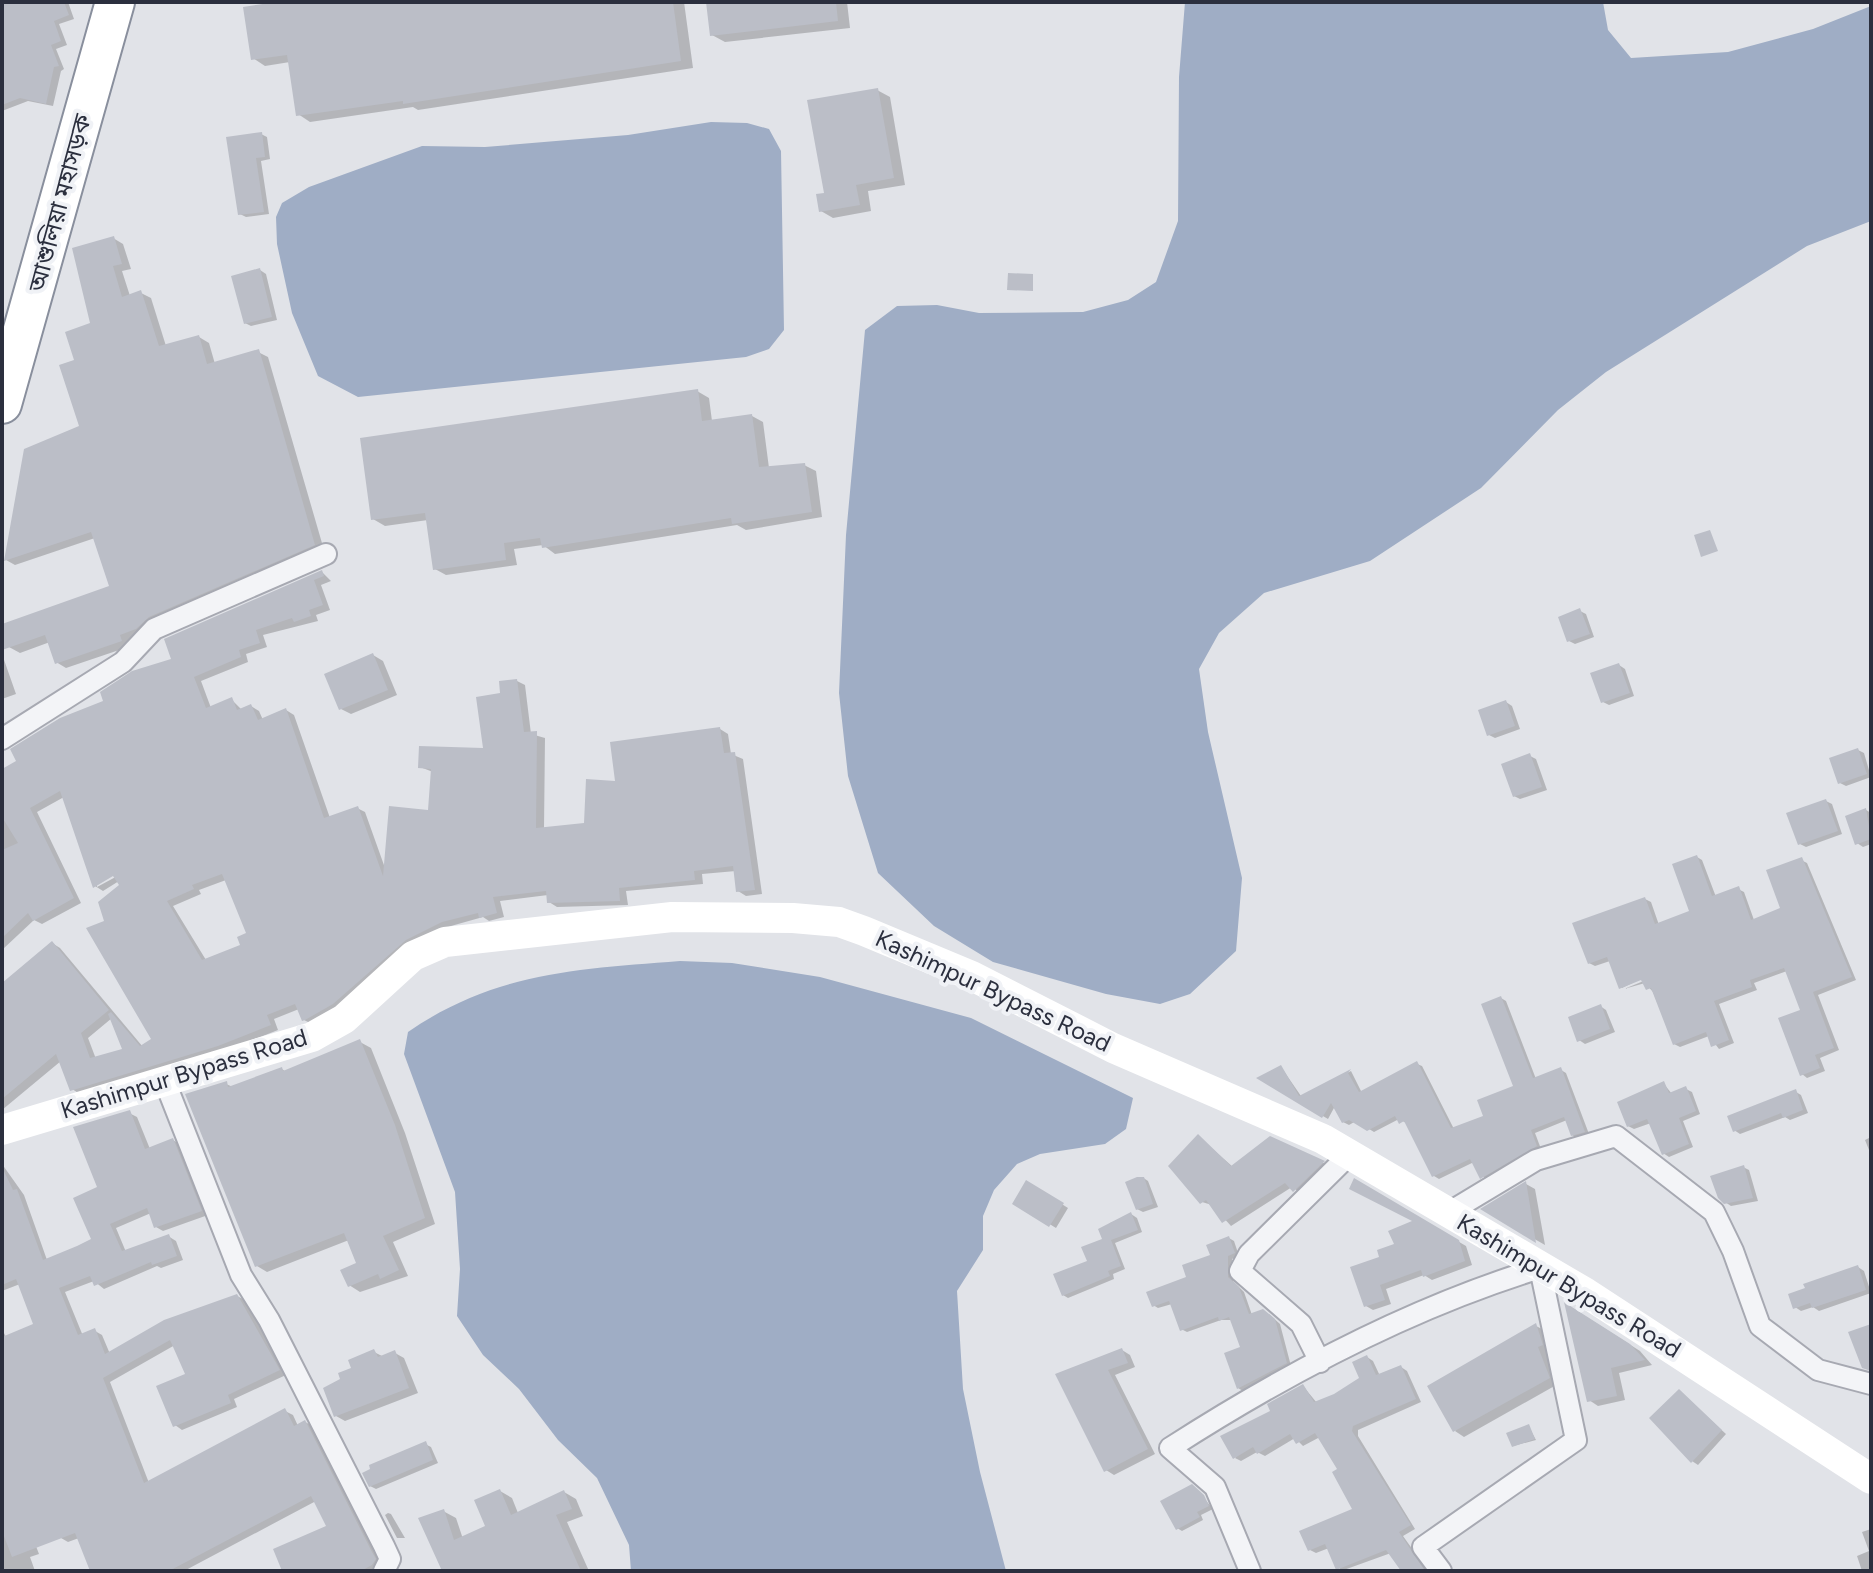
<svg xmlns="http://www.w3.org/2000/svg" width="1873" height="1573" viewBox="0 0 1873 1573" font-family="Figtree,'Noto Sans Bengali',sans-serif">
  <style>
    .water { fill: #9fadc5 }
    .shadow { fill: #0003; fill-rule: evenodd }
    .building { fill: #bbbec7; fill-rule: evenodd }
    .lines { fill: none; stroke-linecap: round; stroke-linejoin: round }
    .street-casing { stroke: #a7a9b2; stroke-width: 24 }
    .highway-casing { stroke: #898f9d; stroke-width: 42 }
    .street { stroke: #f3f4f7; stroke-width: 20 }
    .secondary { stroke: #fff; stroke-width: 30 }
    .highway { stroke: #fff; stroke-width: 38 }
    .labels { text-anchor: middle; stroke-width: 8; stroke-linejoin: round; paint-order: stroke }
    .street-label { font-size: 24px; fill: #2b2f3e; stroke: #f0f2f6 }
  </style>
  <rect width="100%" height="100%" fill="#e1e3e8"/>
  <!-- water -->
  <path class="water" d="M 1185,2 L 1603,2 L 1608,30 L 1631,58 L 1728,52 L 1813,29 L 1871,6 L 1871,221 L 1807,246 L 1606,372 L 1558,410 L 1481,488 L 1370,561 L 1264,593 L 1219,633 L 1199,669 L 1208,732 L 1242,878 L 1236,951 L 1190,994 L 1160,1004 L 1106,994 L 993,962 L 934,926 L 878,873 L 848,776 L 839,693 L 846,535 L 865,330 L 897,306 L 937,305 L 979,313 L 1083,312 L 1128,300 L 1156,282 L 1178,221 L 1179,77 Z
    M 711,122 L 747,123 L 769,129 L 781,151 L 784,330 L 769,349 L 746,357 L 358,397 L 318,376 L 292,313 L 277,244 L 276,217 L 282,203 L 309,187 L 422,146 L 485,147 L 628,135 Z
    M 680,961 L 732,963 L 820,977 L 971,1018 L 1133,1098 L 1126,1129 L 1105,1144 L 1040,1154 L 1017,1164 L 994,1190 L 983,1216 L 983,1250 L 957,1291 L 963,1389 L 980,1472 L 1006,1571 L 631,1571 L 629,1545 L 597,1478 L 558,1440 L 519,1389 L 483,1355 L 457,1316 L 460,1269 L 455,1192 L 404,1054 L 408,1032 C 495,972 579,969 680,961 Z"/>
  <!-- shadow -->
  <path class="shadow" d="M 7,2 L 68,2 L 74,19 L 59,24 L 67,45 L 56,49 L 64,69 L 61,71 L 53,106 L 28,101 L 2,111 L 2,4 Z
    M 282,2 L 684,2 L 693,68 L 418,110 L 413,107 L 310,122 L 298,114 L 290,62 L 265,66 L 253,58 Z
    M 708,2 L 847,2 L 850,28 L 725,42 L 712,35 Z
    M 877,90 L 890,97 L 905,185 L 868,191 L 871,211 L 833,218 L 821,211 L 826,195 Z
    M 261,134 L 267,137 L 270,159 L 261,161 L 269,214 L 246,217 L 240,214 Z
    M 113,238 L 123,244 L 131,269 L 122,271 L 130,296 L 141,293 L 151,298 L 166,346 L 199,337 L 209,343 L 215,364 L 258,352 L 268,357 L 324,550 L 129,640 L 131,646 L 66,668 L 56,662 L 50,642 L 20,653 L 9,647 L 111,588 L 95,538 L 15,565 L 6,560 L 81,427 L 77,362 L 92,325 Z
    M 260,270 L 266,274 L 277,320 L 251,326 L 245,323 Z
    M 697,391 L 709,398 L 712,421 L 752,416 L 763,422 L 769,468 L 804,465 L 816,471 L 822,517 L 746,530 L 737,525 L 555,554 L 543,545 L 514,549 L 517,565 L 446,575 L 435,569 L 428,520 L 385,526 L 373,519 Z
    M 322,572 L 331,581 L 321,585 L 330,610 L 316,615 L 318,621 L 263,635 L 267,647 L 246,654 L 248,662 L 201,681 L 211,708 L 231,699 L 242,710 L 251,706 L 259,711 L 263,720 L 286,710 L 294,715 L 330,818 L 357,808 L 365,812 L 385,868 L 430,812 L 433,772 L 420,767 L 485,750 L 503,695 L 517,681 L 525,685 L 531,734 L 545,738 L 544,829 L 586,825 L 617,783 L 720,729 L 728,734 L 731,754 L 743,759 L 762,894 L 746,896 L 738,891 L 736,871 L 702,874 L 703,884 L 626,891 L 628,905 L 557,907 L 549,902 L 548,895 L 500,901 L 504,917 L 489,921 L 483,917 L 451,926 L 414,943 L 342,1008 L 312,1024 L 304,1020 L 299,1009 L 274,1019 L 278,1030 L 227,1050 L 80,1094 L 72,1089 L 61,1061 L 2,1110 L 2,985 L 52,943 L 60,948 L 143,1047 L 154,1039 L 107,922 L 122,885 L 119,881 L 103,891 L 95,886 L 64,797 L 37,812 L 81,903 L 42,924 L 34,920 L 2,950 L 2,858 L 7,855 L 2,845 L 2,772 L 106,702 ZM 121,870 L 123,873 L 97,887 L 97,883 ZM 226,880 L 248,934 L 243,946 L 206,960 L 173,906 L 201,894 L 199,890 ZM 112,1018 L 125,1050 L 96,1059 L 88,1038 Z
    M 1580,611 L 1586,614 L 1594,637 L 1575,644 L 1569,641 Z
    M 2,654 L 16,694 L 2,699 Z
    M 373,655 L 383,661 L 397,695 L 351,714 L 341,709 Z
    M 1619,665 L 1625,669 L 1634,696 L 1609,705 L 1603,702 Z
    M 1506,702 L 1512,706 L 1520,729 L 1495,738 L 1489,735 Z
    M 1858,750 L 1864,753 L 1871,777 L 1846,786 L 1840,783 Z
    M 1530,756 L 1536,759 L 1547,790 L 1520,799 L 1514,796 Z
    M 1826,801 L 1832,804 L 1842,834 L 1806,847 L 1800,844 Z
    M 1866,810 L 1871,813 L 1871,844 L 1863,847 L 1857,843 Z
    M 1697,857 L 1702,860 L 1716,897 L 1738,889 L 1744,892 L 1754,920 L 1782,909 L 1801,860 L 1807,863 L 1856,980 L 1818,995 L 1839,1050 L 1820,1058 L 1825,1071 L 1807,1078 L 1802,1074 L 1803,1011 L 1787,971 L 1754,983 L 1757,990 L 1719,1004 L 1734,1043 L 1719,1049 L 1709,1036 L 1680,1047 L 1674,1044 L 1653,992 L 1645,983 L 1624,989 L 1651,978 L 1650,974 L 1622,988 L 1610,961 L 1595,966 L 1589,963 L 1645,899 L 1651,902 L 1659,925 L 1692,912 Z
    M 1501,998 L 1506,1001 L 1536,1079 L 1561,1070 L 1566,1073 L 1589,1134 L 1577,1138 L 1572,1135 L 1567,1120 L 1535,1133 L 1541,1149 L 1486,1180 L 1474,1162 L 1439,1179 L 1434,1176 L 1408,1124 L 1399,1119 L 1374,1132 L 1356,1121 L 1349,1125 L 1343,1122 L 1335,1106 L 1328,1119 L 1260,1079 L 1281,1067 L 1301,1096 L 1351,1071 L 1362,1093 L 1417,1064 L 1422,1066 L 1454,1129 L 1486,1117 L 1515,1087 Z
    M 1600,1006 L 1606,1010 L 1615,1032 L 1585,1044 L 1579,1040 Z
    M 360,1042 L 371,1048 L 405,1133 L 435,1224 L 393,1242 L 408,1276 L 360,1292 L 349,1285 L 359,1264 L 349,1240 L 267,1272 L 257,1266 L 226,1084 L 233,1087 L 282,1069 L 286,1072 Z
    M 1664,1084 L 1672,1094 L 1686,1089 L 1692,1092 L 1700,1114 L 1683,1121 L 1693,1147 L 1669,1157 L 1663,1153 L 1651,1123 L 1634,1129 L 1628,1126 Z
    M 1796,1092 L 1801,1095 L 1808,1113 L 1790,1120 L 1785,1117 L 1740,1134 L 1734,1130 Z
    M 129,1113 L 137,1117 L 150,1149 L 173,1140 L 181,1145 L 208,1215 L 163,1231 L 156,1227 L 151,1213 L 116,1228 L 126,1252 L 168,1236 L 176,1241 L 183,1260 L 161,1268 L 157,1266 L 104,1289 L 94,1281 L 65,1292 L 83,1336 L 95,1331 L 102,1335 L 110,1354 L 237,1296 L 245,1300 L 286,1375 L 234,1399 L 237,1407 L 182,1430 L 175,1425 L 188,1375 L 175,1345 L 110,1382 L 149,1483 L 285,1411 L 293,1415 L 298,1426 L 305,1422 L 313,1426 L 382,1564 L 381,1571 L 285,1571 L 329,1527 L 316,1501 L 184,1571 L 89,1571 L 91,1570 L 79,1538 L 68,1542 L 61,1538 L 19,1502 L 39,1554 L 30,1557 L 35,1571 L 2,1571 L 2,1329 L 6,1337 L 36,1325 L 20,1284 L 2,1291 L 2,1164 L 24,1195 L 47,1260 L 94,1240 L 100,1188 Z
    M 1199,1137 L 1233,1167 L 1271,1138 L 1330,1166 L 1302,1194 L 1292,1187 L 1231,1226 L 1212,1205 L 1202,1202 Z
    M 1871,1137 L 1871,1155 L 1865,1140 Z
    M 1743,1167 L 1749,1170 L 1758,1201 L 1731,1206 L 1725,1202 Z
    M 1142,1177 L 1148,1181 L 1158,1207 L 1143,1212 L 1137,1209 Z
    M 1027,1182 L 1068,1208 L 1056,1228 L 1015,1203 Z
    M 1526,1184 L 1535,1189 L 1545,1245 L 1484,1210 Z
    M 1362,1185 L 1466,1246 L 1472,1265 L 1432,1280 L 1424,1275 L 1386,1289 L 1391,1304 L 1373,1310 L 1366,1306 L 1381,1258 L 1416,1222 Z
    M 1131,1214 L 1137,1218 L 1142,1232 L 1115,1243 L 1125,1269 L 1113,1274 L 1114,1279 L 1068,1298 L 1063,1295 L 1104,1241 L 1110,1223 Z
    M 1229,1238 L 1234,1241 L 1239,1256 L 1232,1259 L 1233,1281 L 1244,1292 L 1252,1315 L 1269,1314 L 1280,1324 L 1291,1366 L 1243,1391 L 1238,1388 L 1242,1348 L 1232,1320 L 1221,1320 L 1187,1332 L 1181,1329 L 1172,1304 L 1158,1308 L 1153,1305 L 1189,1278 Z
    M 1858,1267 L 1864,1271 L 1871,1293 L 1819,1311 L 1813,1307 L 1801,1311 L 1795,1307 Z
    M 1569,1306 L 1640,1351 L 1652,1365 L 1619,1373 L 1625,1400 L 1598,1406 L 1589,1400 Z
    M 1536,1326 L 1546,1331 L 1551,1350 L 1546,1353 L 1558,1384 L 1464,1437 L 1455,1431 Z
    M 1122,1350 L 1130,1355 L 1135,1367 L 1115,1375 L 1155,1454 L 1114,1475 L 1106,1470 L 1057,1375 Z
    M 374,1352 L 384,1357 L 395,1353 L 404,1358 L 418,1393 L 345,1421 L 336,1416 L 343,1380 Z
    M 1367,1357 L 1373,1361 L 1380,1376 L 1401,1367 L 1407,1371 L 1421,1402 L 1358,1430 L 1358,1436 L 1415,1529 L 1403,1536 L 1428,1571 L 1403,1571 L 1391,1553 L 1341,1571 L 1329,1548 L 1316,1553 L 1310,1550 L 1355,1510 L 1340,1470 L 1320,1437 L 1303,1446 L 1295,1438 L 1265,1456 L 1257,1452 L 1241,1461 L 1235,1458 L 1272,1412 L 1303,1386 L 1317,1403 L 1335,1395 L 1362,1379 Z
    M 1680,1392 L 1726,1434 L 1698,1465 L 1692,1461 Z
    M 1529,1427 L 1536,1440 L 1513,1446 Z
    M 425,1444 L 431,1447 L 438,1463 L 376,1489 L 370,1486 Z
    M 1197,1490 L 1213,1509 L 1201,1515 L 1203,1520 L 1182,1531 L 1177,1528 Z
    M 500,1491 L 512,1498 L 518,1513 L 564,1492 L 576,1499 L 583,1516 L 567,1522 L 589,1571 L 444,1571 L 443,1511 L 456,1518 L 463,1539 L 488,1527 Z
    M 388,1513 L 391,1514 L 405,1538 L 397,1538 L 385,1515 Z
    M 1871,1529 L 1871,1571 L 1862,1571 L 1857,1556 L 1869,1551 L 1862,1532 Z"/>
  <!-- building -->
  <path class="building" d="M 2,2 L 64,2 L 69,15 L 54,21 L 61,41 L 51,45 L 59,66 L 54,67 L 46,104 L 20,98 L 2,105 Z
    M 276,2 L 673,2 L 681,61 L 403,104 L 403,101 L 296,116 L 287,55 L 251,60 L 243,7 Z
    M 706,2 L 836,2 L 838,21 L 710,36 Z
    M 878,88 L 894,178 L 856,185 L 860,205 L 819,212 L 816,194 L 824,193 L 807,100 Z
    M 262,132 L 265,157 L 256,158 L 264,212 L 238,215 L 226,137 Z
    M 114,236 L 122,264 L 113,266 L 122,297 L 141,290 L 159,346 L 199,335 L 207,364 L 259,349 L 315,545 L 149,617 L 136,629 L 120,635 L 122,641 L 55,664 L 45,635 L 2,650 L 2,624 L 109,586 L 91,532 L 4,561 L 24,449 L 79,426 L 59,365 L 74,360 L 65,332 L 90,323 L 72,248 Z
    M 260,268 L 272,317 L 244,324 L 231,276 Z
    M 1008,273 L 1033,274 L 1033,291 L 1007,290 Z
    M 698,389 L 702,421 L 752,414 L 759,467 L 805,463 L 812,512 L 732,524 L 731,518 L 542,548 L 540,538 L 504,543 L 506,560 L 433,570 L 425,513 L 371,520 L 360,438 Z
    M 1710,530 L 1718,551 L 1701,557 L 1694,535 Z
    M 322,570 L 324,576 L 314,580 L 323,605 L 309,610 L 311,616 L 294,622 L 292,618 L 256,630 L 260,643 L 239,650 L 241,657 L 194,677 L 206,708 L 232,697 L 237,710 L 251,704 L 258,720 L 286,708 L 324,818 L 358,806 L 383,876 L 389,806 L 428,810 L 431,769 L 418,768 L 419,746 L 483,748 L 476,697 L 500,693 L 499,681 L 517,679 L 524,732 L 537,731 L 536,828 L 584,823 L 586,779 L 615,781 L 610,742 L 720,727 L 724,753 L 735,752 L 755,890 L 736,892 L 733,866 L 694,871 L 695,880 L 619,888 L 620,901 L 547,903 L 546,891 L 493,897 L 497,913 L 479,918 L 478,913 L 442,922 L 406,940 L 333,1004 L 305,1020 L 302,1021 L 295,1004 L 267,1015 L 271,1025 L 218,1046 L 70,1091 L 56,1054 L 2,1099 L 2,983 L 52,941 L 109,1010 L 81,1033 L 90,1058 L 122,1049 L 108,1014 L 111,1012 L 140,1046 L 151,1039 L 86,928 L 104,921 L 98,902 L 119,885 L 113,876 L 93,888 L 60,791 L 30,808 L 74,898 L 33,921 L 28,913 L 2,938 L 2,850 L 18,843 L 2,817 L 2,769 L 16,761 L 10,749 L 60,718 L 103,701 L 100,692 L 132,671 L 171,659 L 164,639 ZM 222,874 L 246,933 L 237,937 L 240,945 L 202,960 L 167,901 L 194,889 L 192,885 Z
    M 1580,608 L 1590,634 L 1567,642 L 1558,617 Z
    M 373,653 L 388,690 L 339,710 L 324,674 Z
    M 1619,663 L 1630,693 L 1601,703 L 1590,673 Z
    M 1506,700 L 1515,726 L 1487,736 L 1478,710 Z
    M 1858,748 L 1867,774 L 1838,784 L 1829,758 Z
    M 1530,753 L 1542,787 L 1513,797 L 1501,764 Z
    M 1826,799 L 1838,831 L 1798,845 L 1786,813 Z
    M 1866,808 L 1871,839 L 1855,845 L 1845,816 Z
    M 1697,855 L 1712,896 L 1739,886 L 1751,920 L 1780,908 L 1766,870 L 1802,857 L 1852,977 L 1813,992 L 1834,1048 L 1815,1055 L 1820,1068 L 1800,1076 L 1778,1018 L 1800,1010 L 1784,968 L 1750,980 L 1752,987 L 1714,1001 L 1729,1040 L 1711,1047 L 1706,1032 L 1673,1045 L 1651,988 L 1646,990 L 1641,980 L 1619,989 L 1607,957 L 1588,964 L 1572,923 L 1645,897 L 1655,924 L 1689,911 L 1672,864 Z
    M 1501,996 L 1533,1078 L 1561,1067 L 1585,1132 L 1571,1136 L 1564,1117 L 1531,1130 L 1537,1146 L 1480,1179 L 1470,1159 L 1432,1177 L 1404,1121 L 1399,1124 L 1395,1116 L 1367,1131 L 1349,1120 L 1342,1123 L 1331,1103 L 1322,1118 L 1256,1078 L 1281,1065 L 1299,1096 L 1351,1069 L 1348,1073 L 1359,1092 L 1417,1061 L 1451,1128 L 1483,1116 L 1477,1100 L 1513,1086 L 1481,1004 Z
    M 1601,1004 L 1610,1029 L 1577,1042 L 1568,1017 Z
    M 360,1039 L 395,1125 L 425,1218 L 383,1236 L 399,1270 L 380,1279 L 378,1274 L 348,1287 L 340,1270 L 356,1263 L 344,1233 L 255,1267 L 185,1094 L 227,1081 L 228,1087 L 282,1067 L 283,1071 Z
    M 1664,1081 L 1669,1093 L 1686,1086 L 1696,1111 L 1679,1118 L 1689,1144 L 1662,1155 L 1647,1119 L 1627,1127 L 1617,1102 Z
    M 1796,1089 L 1803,1110 L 1783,1118 L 1781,1113 L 1733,1132 L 1727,1116 Z
    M 130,1110 L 145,1149 L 173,1138 L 202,1211 L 154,1228 L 147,1208 L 110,1224 L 122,1251 L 169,1234 L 177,1256 L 152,1265 L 151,1262 L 94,1286 L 90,1276 L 59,1288 L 78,1335 L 95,1328 L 105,1354 L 164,1320 L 237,1294 L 280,1370 L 228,1395 L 231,1403 L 173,1427 L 156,1386 L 185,1374 L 170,1340 L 103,1378 L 144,1483 L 285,1408 L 294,1426 L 305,1420 L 372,1552 L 376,1559 L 372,1565 L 361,1571 L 282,1571 L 273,1549 L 326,1526 L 311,1496 L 169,1571 L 90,1571 L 75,1533 L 12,1557 L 2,1531 L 2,1337 L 33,1324 L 16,1279 L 2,1285 L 2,1167 L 13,1190 L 17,1189 L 43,1260 L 77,1246 L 91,1239 L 73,1198 L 97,1187 L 73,1127 Z
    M 1198,1134 L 1231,1166 L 1270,1136 L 1325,1161 L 1293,1192 L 1285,1183 L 1222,1223 L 1206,1200 L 1200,1204 L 1168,1166 Z
    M 1744,1165 L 1753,1198 L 1724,1204 L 1718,1198 L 1710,1176 Z
    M 1137,1177 L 1144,1177 L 1153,1204 L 1136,1210 L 1125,1182 Z
    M 1354,1178 L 1459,1240 L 1465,1261 L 1423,1277 L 1421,1270 L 1380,1285 L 1385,1300 L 1364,1307 L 1350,1267 L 1379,1257 L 1377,1250 L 1394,1244 L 1388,1231 L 1412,1221 L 1349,1189 Z
    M 1026,1180 L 1064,1203 L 1049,1227 L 1012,1204 Z
    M 1526,1181 L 1536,1243 L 1480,1209 Z
    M 1131,1212 L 1138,1230 L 1111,1240 L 1121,1266 L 1108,1271 L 1110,1276 L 1062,1296 L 1053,1274 L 1087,1261 L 1081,1247 L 1102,1239 L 1098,1229 Z
    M 1229,1236 L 1235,1253 L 1228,1256 L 1228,1277 L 1239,1287 L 1249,1314 L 1263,1309 L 1275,1319 L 1287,1363 L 1237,1389 L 1224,1353 L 1240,1347 L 1229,1317 L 1219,1321 L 1218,1317 L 1180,1331 L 1169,1301 L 1152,1307 L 1146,1292 L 1186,1277 L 1182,1265 L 1210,1255 L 1206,1245 Z
    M 1858,1265 L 1866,1290 L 1812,1308 L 1810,1303 L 1793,1309 L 1788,1294 L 1805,1288 L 1803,1284 Z
    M 1564,1302 L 1630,1344 L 1645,1360 L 1611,1368 L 1617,1396 L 1587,1402 Z
    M 1536,1323 L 1543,1345 L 1538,1347 L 1550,1378 L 1453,1432 L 1427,1386 Z
    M 1871,1324 L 1871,1371 L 1862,1368 L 1848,1332 Z
    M 1122,1348 L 1128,1363 L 1108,1370 L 1148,1449 L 1104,1472 L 1055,1374 Z
    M 374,1349 L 378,1357 L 395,1350 L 409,1388 L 334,1417 L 323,1388 L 340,1379 L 338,1373 L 351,1368 L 348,1360 Z
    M 1367,1355 L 1376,1375 L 1401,1365 L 1416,1399 L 1353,1426 L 1352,1431 L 1411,1525 L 1399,1532 L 1425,1571 L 1401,1571 L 1386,1550 L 1336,1570 L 1325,1544 L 1308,1551 L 1299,1531 L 1352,1509 L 1332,1472 L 1337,1469 L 1315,1433 L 1296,1444 L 1290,1434 L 1257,1454 L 1253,1447 L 1233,1459 L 1220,1436 L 1270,1411 L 1267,1404 L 1303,1384 L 1314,1402 L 1334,1394 L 1359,1378 L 1352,1362 Z
    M 1679,1389 L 1722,1430 L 1691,1463 L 1649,1418 Z
    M 1529,1424 L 1535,1439 L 1512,1447 L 1506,1433 Z
    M 426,1441 L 433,1460 L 369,1487 L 362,1473 L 370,1469 L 369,1465 Z
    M 1192,1484 L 1204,1495 L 1209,1506 L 1197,1512 L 1200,1517 L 1176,1530 L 1160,1501 Z
    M 500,1489 L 511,1515 L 564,1490 L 572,1509 L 556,1515 L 581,1571 L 442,1571 L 418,1518 L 444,1509 L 454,1540 L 485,1526 L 474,1500 Z"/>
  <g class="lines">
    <defs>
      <path id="street" d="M 2,739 L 123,662 L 154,629 L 326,554
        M 165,1082 L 241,1275 L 269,1320 L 384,1546 L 390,1559 L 384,1571
        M 1448,1213 L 1536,1160 L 1616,1136 L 1714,1212 L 1733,1251 L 1760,1326 L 1818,1370 L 1871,1384
        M 1320,1362 L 1301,1324 L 1240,1271 L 1249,1254 L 1349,1155
        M 1250,1571 L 1215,1487 L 1170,1448 C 1285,1374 1409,1308 1540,1268 L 1576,1440 L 1423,1547 L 1441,1571"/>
      <path id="highway" d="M 2,404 L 115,2"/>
    </defs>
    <!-- street casing -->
    <use href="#street" class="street-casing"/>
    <!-- highway casing -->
    <use href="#highway" class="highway-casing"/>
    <!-- street -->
    <use href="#street" class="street"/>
    <!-- secondary -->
    <path class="secondary" d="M 2,1130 L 312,1037 L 344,1019 L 413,956 L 445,942 L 672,917 L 793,918 L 839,922 L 864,931 L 972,976 L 1113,1048 L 1323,1139 L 1586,1293 L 1871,1479"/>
    <!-- highway -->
    <use href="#highway" class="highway"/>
  </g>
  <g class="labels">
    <!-- street labels -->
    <g class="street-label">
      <text transform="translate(60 203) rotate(-75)" y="8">আশুলিয়া মহাসড়ক</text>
      <text transform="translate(993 991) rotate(25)" y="8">Kashimpur Bypass Road</text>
      <text transform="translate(184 1074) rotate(-17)" y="8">Kashimpur Bypass Road</text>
      <text transform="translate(1569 1286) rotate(31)" y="8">Kashimpur Bypass Road</text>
    </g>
  </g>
  <!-- border -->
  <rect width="1873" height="1573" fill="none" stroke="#2b2f3e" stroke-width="8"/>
</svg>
